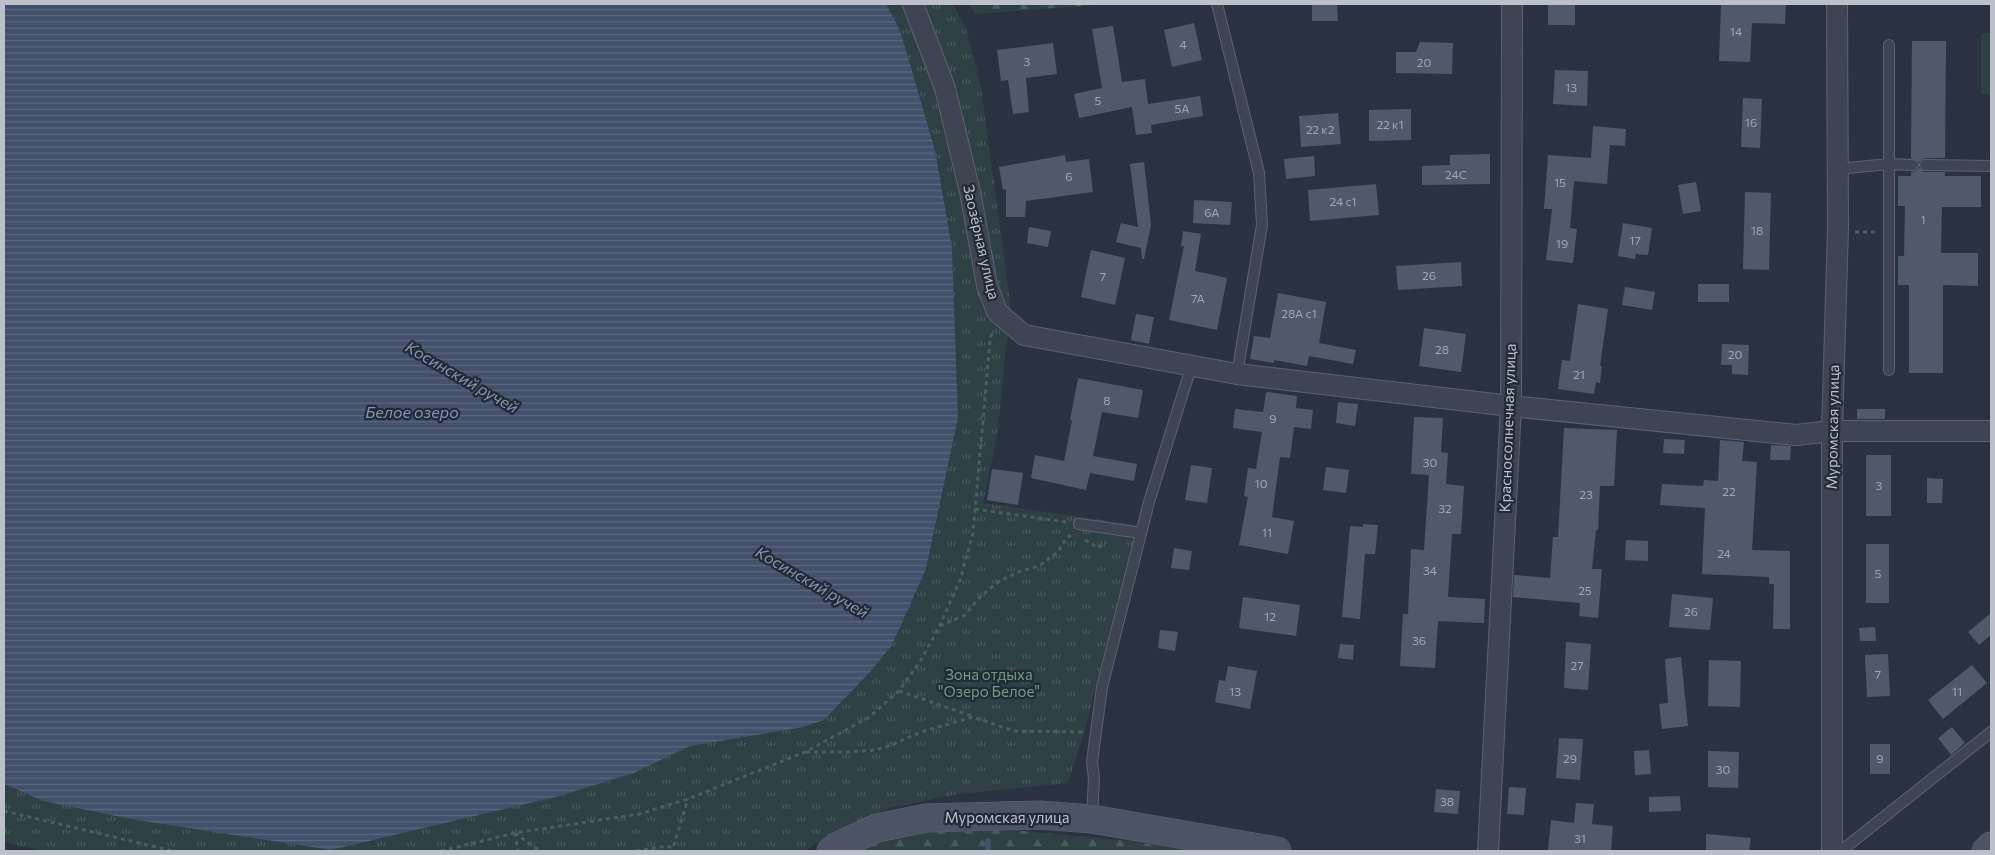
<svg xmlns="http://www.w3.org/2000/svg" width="1995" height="855" viewBox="0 0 1995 855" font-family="Commissioner,sans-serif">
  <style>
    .grass { fill: #2d4044 }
    .forest { fill: url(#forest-firs) }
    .park { fill: url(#park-tufts) }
    .water { fill: url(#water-rules) }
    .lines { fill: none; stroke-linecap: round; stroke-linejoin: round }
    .stream { stroke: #43506b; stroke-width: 5.5 }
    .building { fill: #50596a }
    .lane-casing { stroke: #5c626f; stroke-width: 12 }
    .street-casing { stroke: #5c626f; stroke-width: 22 }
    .secondary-casing { stroke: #5c626f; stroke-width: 29 }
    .path { stroke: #4c5d62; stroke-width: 3; stroke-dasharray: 4 4; stroke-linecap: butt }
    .lane { stroke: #3e4452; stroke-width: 10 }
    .street { stroke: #3e4452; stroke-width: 20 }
    .secondary { stroke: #4c5364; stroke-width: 28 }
    .labels { text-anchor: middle; stroke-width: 4.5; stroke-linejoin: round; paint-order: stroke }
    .number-label { font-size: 12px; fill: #a0a6b3 }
    .street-label { font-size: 15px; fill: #bbc0cb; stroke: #222937 }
    .park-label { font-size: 15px; fill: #749a80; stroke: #222937 }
    .water-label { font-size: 16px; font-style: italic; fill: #8594b0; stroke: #222937 }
  </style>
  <defs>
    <pattern id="forest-firs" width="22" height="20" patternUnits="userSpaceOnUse" patternTransform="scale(1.25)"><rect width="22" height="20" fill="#2d4044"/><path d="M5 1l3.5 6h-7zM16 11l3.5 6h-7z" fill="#4a5a5e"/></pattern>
    <pattern id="park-tufts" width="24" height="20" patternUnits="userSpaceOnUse" patternTransform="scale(1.25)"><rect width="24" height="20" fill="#2d4044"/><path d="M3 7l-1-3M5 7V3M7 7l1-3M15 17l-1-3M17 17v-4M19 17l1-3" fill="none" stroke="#4a5a5e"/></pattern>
    <pattern id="water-rules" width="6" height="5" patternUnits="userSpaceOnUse" patternTransform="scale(1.25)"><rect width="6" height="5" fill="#43506b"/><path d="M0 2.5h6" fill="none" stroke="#5c677f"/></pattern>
  </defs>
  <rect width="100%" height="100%" fill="#2a3242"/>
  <!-- grass -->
  <path class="grass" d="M 1981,33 L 1991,33 L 1991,94 L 1981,94 Z"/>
  <!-- forest -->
  <path class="forest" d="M 970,4 L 1110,4 L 975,14 Z
    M 962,825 L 1130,841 L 1194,851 L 846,851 L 850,846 Z"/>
  <!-- park -->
  <path class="park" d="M 886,4 L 953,4 L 966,28 L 981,87 L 1012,316 L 1006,345 L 998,430 L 983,503 L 1137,525 L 1084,732 L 1068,783 L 958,794 L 889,808 L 825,837 L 805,851 L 43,851 L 4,842 L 4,784 L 43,801 L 331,850 L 556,797 L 634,773 L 690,746 L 804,727 L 824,720 L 871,671 L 892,645 L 926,569 L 958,419 L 952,248 L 935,150 L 900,30 Z"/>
  <!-- water -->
  <path class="water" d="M 4,4 L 886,4 L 900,30 L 935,150 L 952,248 L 958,418 L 926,569 L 892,645 L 871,671 L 824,720 L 804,727 L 690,746 L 634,773 L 556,797 L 331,850 L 131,819 L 43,801 L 4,784 Z"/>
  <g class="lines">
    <!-- stream -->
    <path class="stream" d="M 988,841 L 988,851"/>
  </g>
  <!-- building -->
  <path class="building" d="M 1337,4 L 1338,21 L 1312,21 L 1312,5 Z
    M 1548,4 L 1575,4 L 1575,25 L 1548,25 Z
    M 1721,4 L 1786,4 L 1785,24 L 1752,23 L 1750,62 L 1719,61 Z
    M 1194,23 L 1202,60 L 1172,67 L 1164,30 Z
    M 1113,26 L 1122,82 L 1145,79 L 1148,104 L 1200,96 L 1203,116 L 1151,125 L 1152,133 L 1136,135 L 1132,107 L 1079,118 L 1074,94 L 1102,88 L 1092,29 Z
    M 1912,41 L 1946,41 L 1945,158 L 1925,158 L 1919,162 L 1911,158 Z
    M 1420,42 L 1453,43 L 1452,74 L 1396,73 L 1396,52 L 1416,52 Z
    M 1053,43 L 1057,74 L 1026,78 L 1029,112 L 1013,114 L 1008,80 L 1001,81 L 997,50 Z
    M 1555,70 L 1588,71 L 1587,106 L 1553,104 Z
    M 1743,98 L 1762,99 L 1760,148 L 1741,147 Z
    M 1411,109 L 1411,140 L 1369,141 L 1369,110 Z
    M 1338,113 L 1341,144 L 1301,147 L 1299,116 Z
    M 1593,126 L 1626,129 L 1625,146 L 1610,145 L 1607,184 L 1574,181 L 1570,228 L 1577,229 L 1573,263 L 1546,260 L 1552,209 L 1544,209 L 1548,155 L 1591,158 Z
    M 1490,154 L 1490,184 L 1422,185 L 1422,166 L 1450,165 L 1450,155 Z
    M 1065,155 L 1066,162 L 1089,159 L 1093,192 L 1026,201 L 1025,217 L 1006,217 L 1006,189 L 1003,190 L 999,167 Z
    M 1314,156 L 1315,176 L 1286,179 L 1284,159 Z
    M 1144,162 L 1151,225 L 1144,259 L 1142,259 L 1141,248 L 1116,242 L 1121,223 L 1138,227 L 1130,164 Z
    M 1919,168 L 1924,172 L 1945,172 L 1945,176 L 1981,176 L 1981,207 L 1942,207 L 1941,253 L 1978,253 L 1978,286 L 1943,285 L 1943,373 L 1909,373 L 1909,285 L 1898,285 L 1898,256 L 1904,256 L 1905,206 L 1898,206 L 1898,176 L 1911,176 L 1911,172 L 1916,171 Z
    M 1696,182 L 1701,211 L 1683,214 L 1678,185 Z
    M 1376,184 L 1379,215 L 1310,221 L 1308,190 Z
    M 1745,192 L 1771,193 L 1769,270 L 1743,269 Z
    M 1194,200 L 1232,202 L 1230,225 L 1193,223 Z
    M 1623,223 L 1652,228 L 1648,255 L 1636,254 L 1635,259 L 1618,256 Z
    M 1029,227 L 1051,231 L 1048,247 L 1027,243 Z
    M 1183,231 L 1201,234 L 1195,271 L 1227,278 L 1217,330 L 1169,320 L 1184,246 L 1181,246 Z
    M 1091,250 L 1125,258 L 1115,305 L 1081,297 Z
    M 1461,262 L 1462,286 L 1398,290 L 1396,266 Z
    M 1698,284 L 1729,284 L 1729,302 L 1698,302 Z
    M 1625,287 L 1655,292 L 1652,310 L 1622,305 Z
    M 1278,293 L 1326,302 L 1319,343 L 1356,350 L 1353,364 L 1309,356 L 1307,366 L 1274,360 L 1274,363 L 1250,359 L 1254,336 L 1270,338 Z
    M 1578,304 L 1608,309 L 1600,366 L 1602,366 L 1600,383 L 1596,382 L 1594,394 L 1558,389 L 1562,360 L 1570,361 Z
    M 1136,314 L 1154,317 L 1149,344 L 1131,340 Z
    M 1424,328 L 1466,334 L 1461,372 L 1419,366 Z
    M 1722,344 L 1749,345 L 1748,375 L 1732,374 L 1732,365 L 1721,365 Z
    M 1078,378 L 1143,390 L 1138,418 L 1102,412 L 1093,456 L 1137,464 L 1134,481 L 1090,473 L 1086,490 L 1031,478 L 1035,455 L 1064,461 L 1072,420 L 1070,420 Z
    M 1268,392 L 1297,396 L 1296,408 L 1313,410 L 1311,429 L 1294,427 L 1290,458 L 1280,457 L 1272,517 L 1294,521 L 1288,554 L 1239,545 L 1248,497 L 1244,496 L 1248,468 L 1256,469 L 1262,432 L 1233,428 L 1235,409 L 1263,412 L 1266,393 Z
    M 1338,402 L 1358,404 L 1355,426 L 1336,423 Z
    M 1857,409 L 1885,409 L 1885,419 L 1857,419 Z
    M 1414,417 L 1443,418 L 1441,452 L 1448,453 L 1446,484 L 1464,486 L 1461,534 L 1452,534 L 1448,597 L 1485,599 L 1484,623 L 1438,621 L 1435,668 L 1400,666 L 1403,614 L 1408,614 L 1411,549 L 1424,550 L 1429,475 L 1411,474 Z
    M 1564,428 L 1617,430 L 1614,486 L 1600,486 L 1598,530 L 1596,530 L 1592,569 L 1602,569 L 1598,618 L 1579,616 L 1580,603 L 1513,597 L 1514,575 L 1550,578 L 1553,537 L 1558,537 Z
    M 1664,439 L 1685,440 L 1684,454 L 1663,453 Z
    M 1720,440 L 1744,442 L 1742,461 L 1757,462 L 1752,550 L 1790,551 L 1790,629 L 1773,629 L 1774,584 L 1769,584 L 1769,577 L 1702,574 L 1705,508 L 1660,505 L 1662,484 L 1703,486 L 1704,480 L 1718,481 Z
    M 1771,445 L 1791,446 L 1790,460 L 1770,460 Z
    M 1866,455 L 1891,455 L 1891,516 L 1866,516 Z
    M 1191,465 L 1212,468 L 1207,503 L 1185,500 Z
    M 1326,467 L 1349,470 L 1346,493 L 1323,490 Z
    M 992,469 L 1023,473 L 1018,505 L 987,500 Z
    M 1927,478 L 1943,479 L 1942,503 L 1927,503 Z
    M 1363,524 L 1378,525 L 1375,554 L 1365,554 L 1360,619 L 1342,617 L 1350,526 L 1363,527 Z
    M 1626,540 L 1648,541 L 1648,561 L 1625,560 Z
    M 1866,544 L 1889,544 L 1889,603 L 1866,603 Z
    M 1174,548 L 1192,551 L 1189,570 L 1171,568 Z
    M 1672,594 L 1713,598 L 1710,630 L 1669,627 Z
    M 1243,597 L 1300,605 L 1296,636 L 1239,628 Z
    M 1991,613 L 1991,635 L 1979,645 L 1968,632 Z
    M 1875,627 L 1876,641 L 1860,641 L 1859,628 Z
    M 1160,630 L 1178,632 L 1175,651 L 1158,648 Z
    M 1566,642 L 1591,644 L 1588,690 L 1564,688 Z
    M 1340,644 L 1354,645 L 1353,660 L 1338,658 Z
    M 1888,654 L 1890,696 L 1867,697 L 1865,655 Z
    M 1681,657 L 1688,726 L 1662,729 L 1659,704 L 1668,703 L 1665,659 Z
    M 1709,660 L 1741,661 L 1740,707 L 1708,706 Z
    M 1972,665 L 1987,683 L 1943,719 L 1928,700 Z
    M 1228,666 L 1257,671 L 1250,709 L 1215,702 L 1219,680 L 1225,681 Z
    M 1952,727 L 1965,743 L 1951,755 L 1938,738 Z
    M 1559,738 L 1583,739 L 1580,780 L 1556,778 Z
    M 1870,744 L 1890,744 L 1890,774 L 1870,774 Z
    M 1649,750 L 1651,774 L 1635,775 L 1634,751 Z
    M 1708,751 L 1739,752 L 1738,788 L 1708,787 Z
    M 1509,787 L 1526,788 L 1524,815 L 1507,814 Z
    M 1436,789 L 1460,791 L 1458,814 L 1434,812 Z
    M 1680,796 L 1681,811 L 1649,812 L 1649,797 Z
    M 1576,803 L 1594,804 L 1592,824 L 1613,826 L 1611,851 L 1548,851 L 1551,820 L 1574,823 Z
    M 1706,834 L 1751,838 L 1749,851 L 1706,851 Z"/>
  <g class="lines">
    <defs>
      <path id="lane" d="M 1217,4 L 1259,173 L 1262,225 L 1237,374
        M 1925,165 L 1991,166
        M 1837,169 L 1889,164 L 1889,45
        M 1889,370 L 1889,164 L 1913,165
        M 1079,524 L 1141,533
        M 1092,818 L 1094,778 L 1092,762 L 1102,687 L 1149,502 L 1192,364
        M 1841,851 L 1991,732"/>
      <path id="street" d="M 913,4 L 945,88 L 970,192 L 987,285 L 997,312 L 1024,335 L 1237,374 L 1511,406 L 1796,435 L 1832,431 L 1991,431
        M 1488,851 L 1511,406 L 1512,4
        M 1832,851 L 1832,431 L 1838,228 L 1837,4"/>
      <path id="secondary" d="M 831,851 L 836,847 L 877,828 L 926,818 L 1040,815 L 1092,819 L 1277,851
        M 1986,851 L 1991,846"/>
    </defs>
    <!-- lane casing -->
    <use href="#lane" class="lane-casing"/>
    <!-- street casing -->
    <use href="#street" class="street-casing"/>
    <!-- secondary casing -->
    <use href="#secondary" class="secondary-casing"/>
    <!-- path -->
    <path class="path" d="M 1855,232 L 1876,232
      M 975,509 L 1066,522
      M 1085,540 L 1098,548 L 1106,542
      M 940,626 L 965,615 L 979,598 L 998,582 L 1018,572 L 1039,566 L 1058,552 L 1067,537 L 1073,535
      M 899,691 L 972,716
      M 806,752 L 849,752 L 875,750 L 889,746 L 921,732 L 973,717 L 1014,731 L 1084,732
      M 4,811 L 173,851
      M 515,833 L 540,851
      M 515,833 L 518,851
      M 1094,842 L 1095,851
      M 441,851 L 515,833 L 639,814 L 688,799 L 805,752 L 868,718 L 899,691 L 921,660 L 940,625 L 960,580 L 973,533 L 990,341 L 992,332
      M 636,851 L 667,846 L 673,848 L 688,799"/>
    <!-- lane -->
    <use href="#lane" class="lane"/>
    <!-- street -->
    <use href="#street" class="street"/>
    <!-- secondary -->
    <use href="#secondary" class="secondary"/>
  </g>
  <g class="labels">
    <!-- number labels -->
    <g class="number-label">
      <text x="1736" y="36">14</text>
      <text x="1183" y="49">4</text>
      <text x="1027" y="66">3</text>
      <text x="1424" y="67">20</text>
      <text x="1571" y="92">13</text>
      <text x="1098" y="105">5</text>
      <text x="1182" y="113">5А</text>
      <text x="1751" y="127">16</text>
      <text x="1390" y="129">22 к1</text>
      <text x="1320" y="134">22 к2</text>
      <text x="1456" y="179">24С</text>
      <text x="1069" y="181">6</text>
      <text x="1560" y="187">15</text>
      <text x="1343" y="206">24 с1</text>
      <text x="1212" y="217">6А</text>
      <text x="1923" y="224">1</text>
      <text x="1757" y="235">18</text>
      <text x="1635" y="245">17</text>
      <text x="1562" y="248">19</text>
      <text x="1429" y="280">26</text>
      <text x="1103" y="281">7</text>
      <text x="1198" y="303">7А</text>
      <text x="1299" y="318">28А с1</text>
      <text x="1442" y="354">28</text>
      <text x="1735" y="359">20</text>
      <text x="1579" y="379">21</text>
      <text x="1107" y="405">8</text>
      <text x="1273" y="423">9</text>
      <text x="1430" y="467">30</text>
      <text x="1261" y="488">10</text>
      <text x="1879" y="490">3</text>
      <text x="1729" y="496">22</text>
      <text x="1586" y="499">23</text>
      <text x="1445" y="513">32</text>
      <text x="1267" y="537">11</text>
      <text x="1724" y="558">24</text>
      <text x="1430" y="575">34</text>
      <text x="1878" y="578">5</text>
      <text x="1585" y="595">25</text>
      <text x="1691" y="616">26</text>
      <text x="1270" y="621">12</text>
      <text x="1419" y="645">36</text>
      <text x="1577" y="670">27</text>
      <text x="1878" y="679">7</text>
      <text x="1235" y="696">13</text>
      <text x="1957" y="696">11</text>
      <text x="1570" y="763">29</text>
      <text x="1880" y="763">9</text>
      <text x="1723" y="774">30</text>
      <text x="1447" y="806">38</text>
      <text x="1580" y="843">31</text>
    </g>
    <!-- street labels -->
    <g class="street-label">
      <text transform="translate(981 242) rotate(77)" y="5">Заозёрная улица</text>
      <text transform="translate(1833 427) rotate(-89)" y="5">Муромская улица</text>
      <text transform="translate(1508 428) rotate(-88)" y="5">Красносолнечная улица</text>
      <text x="1007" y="823">Муромская улица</text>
    </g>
    <!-- park labels -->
    <g class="park-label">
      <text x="989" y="680">Зона отдыха<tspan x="989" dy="17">"Озеро Белое"</tspan></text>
    </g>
    <!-- water labels -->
    <g class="water-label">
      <text transform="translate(462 377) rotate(30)" y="6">Косинский ручей</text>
      <text x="412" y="418">Белое озеро</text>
      <text transform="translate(812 582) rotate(30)" y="6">Косинский ручей</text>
    </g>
  </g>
  <!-- border -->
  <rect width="1995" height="855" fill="none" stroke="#bbc0cb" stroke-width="10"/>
</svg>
